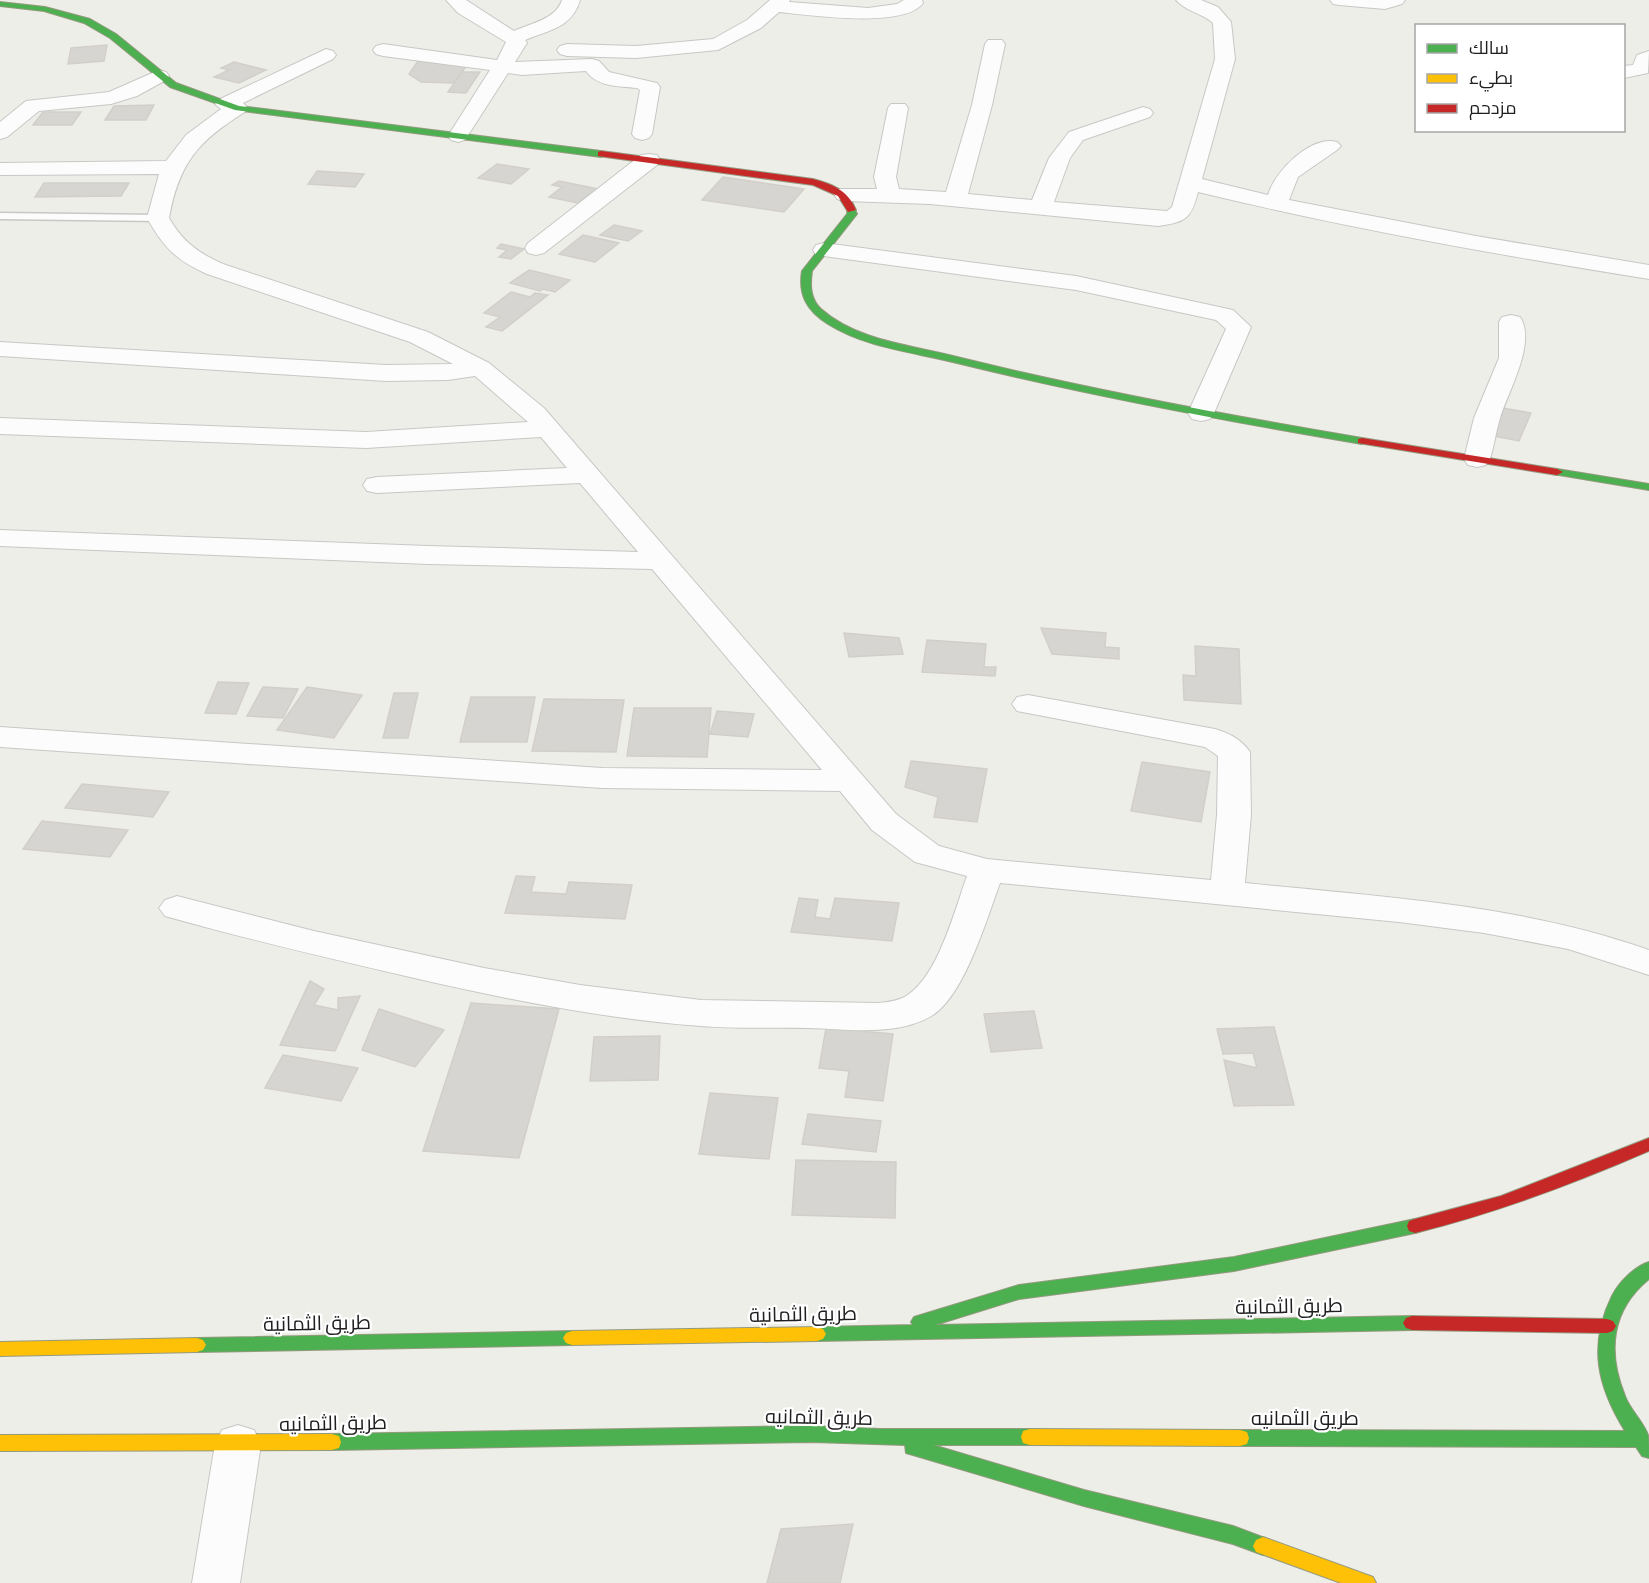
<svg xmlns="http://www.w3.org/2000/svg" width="1649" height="1583" viewBox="0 0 1649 1583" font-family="'Sofia Sans Condensed',Cairo,sans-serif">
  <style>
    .building { fill: #d7d5d1; stroke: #d2cfca; stroke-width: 1.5 }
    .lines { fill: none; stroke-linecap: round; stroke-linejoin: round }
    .lane-casing { stroke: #c7c7c5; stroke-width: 3 }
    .street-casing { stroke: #c7c7c5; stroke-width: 2 }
    .fast-casing { stroke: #949a7f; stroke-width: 2 }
    .slow-casing { stroke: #949a7f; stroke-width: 2 }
    .jam-casing { stroke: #949a7f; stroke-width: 2 }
    .lane { fill: #fcfcfc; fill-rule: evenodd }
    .street { fill: #fcfcfc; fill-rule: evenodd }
    .fast { fill: #4caf50; fill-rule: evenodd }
    .slow { fill: #ffc107; fill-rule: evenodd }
    .jam { fill: #c62828; fill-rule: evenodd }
    .labels { text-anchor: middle; stroke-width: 4.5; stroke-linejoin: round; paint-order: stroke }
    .near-street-label { font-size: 20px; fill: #202020; stroke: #fff }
  </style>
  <rect width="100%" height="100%" fill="#eeeee9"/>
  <!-- building -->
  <path class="building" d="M 107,45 L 104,61 L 68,64 L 71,48 Z
    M 418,61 L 468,64 L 454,83 L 421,82 L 409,74 Z
    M 234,62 L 266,70 L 239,83 L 214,77 L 229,70 L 221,68 Z
    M 462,72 L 480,72 L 466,93 L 448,92 Z
    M 154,105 L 146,120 L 105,120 L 114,106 Z
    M 43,112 L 81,112 L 72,125 L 33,125 Z
    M 497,164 L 529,169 L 511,184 L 478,178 Z
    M 317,171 L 364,174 L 355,187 L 308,184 Z
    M 723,177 L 804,189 L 784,212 L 702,200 Z
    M 559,181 L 598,189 L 578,203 L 549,197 L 562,187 L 552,185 Z
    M 44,183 L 129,183 L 121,196 L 35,197 Z
    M 614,225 L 642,231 L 628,241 L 600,235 Z
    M 583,235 L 619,243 L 595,262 L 559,254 Z
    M 501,244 L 524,249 L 511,259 L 499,257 L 507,250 L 497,248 Z
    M 529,270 L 570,280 L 555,292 L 543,289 L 540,291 L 510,283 Z
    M 511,292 L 530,297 L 535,293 L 548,295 L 502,331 L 486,327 L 500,317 L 484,313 Z
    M 1497,407 L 1531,413 L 1519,441 L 1488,435 Z
    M 1041,628 L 1106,633 L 1105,647 L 1119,648 L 1119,659 L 1052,654 Z
    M 844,633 L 899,638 L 903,654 L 849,657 Z
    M 927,640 L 986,644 L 984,667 L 996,667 L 995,676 L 922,672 Z
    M 1195,646 L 1239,649 L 1241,704 L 1184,700 L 1183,675 L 1196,676 Z
    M 218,682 L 249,683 L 236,714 L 205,713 Z
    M 263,687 L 298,689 L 283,718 L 247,716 Z
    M 307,687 L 362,695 L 334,738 L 277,730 Z
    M 394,693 L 418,693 L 408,738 L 383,738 Z
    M 471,697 L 535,697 L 527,742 L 460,742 Z
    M 544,699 L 624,700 L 616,752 L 532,751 Z
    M 634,708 L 711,708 L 707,757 L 627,756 Z
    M 717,711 L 754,714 L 748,737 L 710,734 Z
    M 911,761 L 987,769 L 977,822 L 934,817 L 938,797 L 905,787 Z
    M 1142,762 L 1210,772 L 1201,822 L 1131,811 Z
    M 82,784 L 169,792 L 153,817 L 65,808 Z
    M 42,821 L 128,830 L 110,857 L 23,849 Z
    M 516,876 L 535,877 L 531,892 L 566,894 L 569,882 L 632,885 L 625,919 L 505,913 Z
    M 799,898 L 818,900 L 815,917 L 830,919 L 835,898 L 899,903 L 892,941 L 791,932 Z
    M 310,981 L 324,989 L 314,1005 L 338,1010 L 338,998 L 360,996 L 335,1051 L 280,1045 Z
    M 471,1003 L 559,1009 L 519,1158 L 423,1151 Z
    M 379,1009 L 444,1030 L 415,1067 L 362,1050 Z
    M 1034,1011 L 1042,1048 L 991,1052 L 984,1014 Z
    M 1274,1027 L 1294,1105 L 1234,1106 L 1224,1060 L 1257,1068 L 1253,1053 L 1223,1054 L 1217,1029 Z
    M 826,1028 L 893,1034 L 883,1101 L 845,1097 L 849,1071 L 819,1068 Z
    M 660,1036 L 658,1080 L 590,1081 L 594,1037 Z
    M 283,1055 L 358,1068 L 341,1101 L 265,1088 Z
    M 710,1093 L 778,1098 L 769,1159 L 699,1154 Z
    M 808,1114 L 881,1121 L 876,1152 L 802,1144 Z
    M 796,1160 L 896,1162 L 895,1218 L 792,1215 Z
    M 853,1524 L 840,1583 L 767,1583 L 781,1529 Z"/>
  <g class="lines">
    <defs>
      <path id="lane" d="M 0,213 L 158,215 L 164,218 L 158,221 L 0,219 Z"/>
      <path id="street" d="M 446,0 L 466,0 L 514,31 C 532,23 556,19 562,0 L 580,0 C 572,28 549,30 525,40 L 527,43 L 515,62 L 592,59 L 599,61 L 609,72 L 657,83 L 660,87 L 652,134 L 649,138 L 642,140 L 635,138 L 632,134 L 640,90 L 637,88 C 619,86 597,87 586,71 L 522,75 L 508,73 L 465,140 L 458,142 L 451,140 L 448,136 L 490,70 L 383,56 L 376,54 L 373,50 L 376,46 L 383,44 L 497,60 L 506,42 L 458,13 Z
        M 770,0 L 790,0 L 789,2 L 868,8 L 897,4 L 904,0 L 922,0 L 923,3 C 905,29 808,15 779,12 L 761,28 L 718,50 L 636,58 L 567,56 L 560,54 L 557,50 L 560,46 L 567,44 L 636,46 L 713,39 L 747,20 Z
        M 1176,0 L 1201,0 L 1218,7 L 1231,22 L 1235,59 L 1202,179 L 1268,195 C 1275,171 1311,135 1337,142 L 1341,146 L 1337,150 L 1298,177 L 1289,200 L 1476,236 L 1649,265 L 1649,279 C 1498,255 1347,228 1198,192 C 1191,219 1186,222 1158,226 L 930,204 L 845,201 L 837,199 L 834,194 L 837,189 L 877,189 L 874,177 L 888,108 L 891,104 L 905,104 L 908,108 L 896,177 L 899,189 L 946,192 L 972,105 L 985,44 L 988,40 L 1002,40 L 1005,44 L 992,105 L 968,194 L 1032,200 L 1049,158 L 1069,132 L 1143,107 L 1150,109 L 1153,113 L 1150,117 L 1083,140 L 1070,158 L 1054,202 L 1167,211 L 1172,207 L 1215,59 L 1213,23 C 1202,13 1185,11 1176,0 Z
        M 1330,0 L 1405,0 L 1402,4 L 1385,9 L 1339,5 L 1333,4 Z
        M 326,49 L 333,51 L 336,55 L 333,59 L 243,103 L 248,108 L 245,112 C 198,141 179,163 169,218 C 183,242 198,253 223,264 L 428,332 L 489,363 L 544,408 L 896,814 L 939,846 L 987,859 L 1211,880 L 1217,815 L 1218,756 L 1205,747 L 1017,711 L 1012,704 L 1017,697 L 1028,695 L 1215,729 C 1229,733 1242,740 1250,752 L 1251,815 L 1245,883 C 1381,897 1519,904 1649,950 L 1649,975 L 1568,949 L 1484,933 L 1399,922 L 1000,883 C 987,918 965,994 933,1015 C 898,1037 847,1029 809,1028 C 773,1027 736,1029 701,1026 C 603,1019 506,999 410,977 C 328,958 246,939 165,916 L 159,908 L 165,900 L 177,896 L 314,931 L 484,968 L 580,985 L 701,1000 L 879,1003 C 888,1002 898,1001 906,996 C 938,977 955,909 967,876 L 915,862 L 872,830 L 840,791 L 602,788 L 0,747 L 0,727 L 602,768 L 822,770 L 652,569 L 428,564 L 0,546 L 0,530 L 428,546 L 638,552 L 580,483 L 377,493 L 367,491 L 363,485 L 367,479 L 377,477 L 567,468 L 541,437 L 366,448 L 0,434 L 0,418 L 366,432 L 528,422 L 475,376 L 448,380 L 386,381 L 0,356 L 0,342 L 386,365 L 453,364 L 410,342 L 207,274 C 176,260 164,248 147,218 L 159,174 L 0,175 L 0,163 L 166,161 L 186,135 L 221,109 L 215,104 L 218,100 Z
        M 1649,51 L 1648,73 L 1624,78 L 1624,66 L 1633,65 L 1637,55 Z
        M 159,70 L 166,72 L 169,76 L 166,80 L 137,96 L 111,104 L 39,111 L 7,137 L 0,139 L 0,122 L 26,101 L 109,92 Z
        M 649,154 L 657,155 L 660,160 L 657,165 L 544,253 L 536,255 L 528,253 L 525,248 L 528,243 L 641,155 Z
        M 824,243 L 1076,276 L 1233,310 L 1251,327 L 1214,413 L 1210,419 L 1201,421 L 1192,419 L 1188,413 L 1226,329 L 1216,320 L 1076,290 L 816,255 L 813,250 L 816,245 Z
        M 1511,315 L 1520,317 C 1537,342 1508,392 1500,418 C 1496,431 1494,446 1490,459 L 1486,465 L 1477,467 L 1468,465 L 1464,459 L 1474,418 L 1499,358 L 1499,322 L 1502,317 Z
        M 238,1425 L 254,1430 L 261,1444 L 240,1583 L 192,1583 L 215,1444 L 222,1430 Z"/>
      <path id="fast" d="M 0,2 L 45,7 L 90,19 L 116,34 L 176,83 L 239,106 L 601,151 L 605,154 L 601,157 L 235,110 L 170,87 L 110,38 L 84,23 L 44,11 L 0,6 Z
        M 848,208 L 854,208 L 857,214 L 812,271 C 810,285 810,299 821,309 C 857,341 911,345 957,357 C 1091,390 1226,415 1362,438 L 1367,441 L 1362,444 C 1226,421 1091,396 957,363 C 914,352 866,348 828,324 C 807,311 798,295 802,271 L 847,214 Z
        M 1557,469 L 1649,484 L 1649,490 L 1553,474 L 1553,470 Z
        M 1415,1219 L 1421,1221 L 1423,1226 L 1421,1231 L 1415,1233 L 1234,1271 L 1019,1299 L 935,1325 L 1412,1316 L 1418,1318 L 1421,1323 L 1418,1328 L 1412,1330 L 817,1341 L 811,1339 L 808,1334 L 811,1329 L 817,1327 L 913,1325 L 911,1322 L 914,1317 L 1019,1285 L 1234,1257 Z
        M 1649,1262 L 1649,1279 C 1611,1310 1607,1352 1625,1396 C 1630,1410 1643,1421 1648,1435 C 1649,1441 1649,1451 1649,1458 L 1642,1456 L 1636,1447 L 1240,1446 L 1233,1444 L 1231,1438 L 1233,1432 L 1240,1430 L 1625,1431 C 1597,1386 1588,1345 1612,1296 C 1619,1282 1634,1267 1649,1262 Z
        M 572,1331 L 578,1333 L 581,1338 L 578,1343 L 572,1345 L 197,1352 L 191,1350 L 188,1345 L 191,1340 L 197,1338 Z
        M 813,1426 L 880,1429 L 1030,1429 L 1037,1431 L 1039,1437 L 1037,1443 L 1030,1445 L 933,1445 L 1084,1490 L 1233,1526 L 1270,1540 L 1273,1546 L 1270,1552 L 1263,1555 L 1233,1544 L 1084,1506 L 913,1455 L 906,1453 L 905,1445 L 813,1442 L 332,1450 L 325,1448 L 323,1442 L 325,1436 L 332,1434 Z"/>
      <path id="slow" d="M 817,1327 L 823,1329 L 826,1334 L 823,1339 L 817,1341 L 572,1345 L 566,1343 L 563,1338 L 566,1333 L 572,1331 Z
        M 197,1338 L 203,1340 L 206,1345 L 203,1350 L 197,1352 L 0,1356 L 0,1342 Z
        M 1030,1429 L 1240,1430 L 1247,1432 L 1249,1438 L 1247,1444 L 1240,1446 L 1030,1445 L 1023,1443 L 1021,1437 L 1023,1431 Z
        M 332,1434 L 339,1436 L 341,1442 L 339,1448 L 332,1450 L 0,1451 L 0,1435 Z
        M 1263,1537 L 1373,1577 L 1376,1583 L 1341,1583 L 1256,1552 L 1253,1546 L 1256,1540 Z"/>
      <path id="jam" d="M 601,151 L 813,179 C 832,184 848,190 856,210 L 848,212 L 838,196 L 813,185 L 598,156 L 598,152 Z
        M 1362,438 L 1557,469 L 1563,472 L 1557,475 L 1358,443 L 1358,439 Z
        M 1649,1138 L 1649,1151 C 1573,1184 1496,1213 1415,1233 L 1409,1231 L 1407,1226 L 1409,1221 L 1415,1219 L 1501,1196 Z
        M 1412,1316 L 1607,1319 L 1613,1321 L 1616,1326 L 1613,1331 L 1607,1333 L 1412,1330 L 1406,1328 L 1403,1323 L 1406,1318 Z"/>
    </defs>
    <!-- lane casing -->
    <use href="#lane" class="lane-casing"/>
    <!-- street casing -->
    <use href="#street" class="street-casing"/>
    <!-- fast casing -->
    <use href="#fast" class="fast-casing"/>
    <!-- slow casing -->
    <use href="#slow" class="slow-casing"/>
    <!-- jam casing -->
    <use href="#jam" class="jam-casing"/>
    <!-- lane -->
    <use href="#lane" class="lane"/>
    <!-- street -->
    <use href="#street" class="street"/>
    <!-- fast -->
    <use href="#fast" class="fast"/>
    <!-- slow -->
    <use href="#slow" class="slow"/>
    <!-- jam -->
    <use href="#jam" class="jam"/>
  </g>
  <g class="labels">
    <!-- near-street labels -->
    <g class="near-street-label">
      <text transform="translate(1289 1306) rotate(-1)" y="7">طريق الثمانية</text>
      <text transform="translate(803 1314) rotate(-1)" y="7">طريق الثمانية</text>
      <text transform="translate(317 1323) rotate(-1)" y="7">طريق الثمانية</text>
      <text transform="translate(819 1417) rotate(1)" y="7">طريق الثمانيه</text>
      <text x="1305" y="1425">طريق الثمانيه</text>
      <text transform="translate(333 1423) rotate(-1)" y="7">طريق الثمانيه</text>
    </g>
  </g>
  <!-- legend -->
  <rect x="1415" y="24" width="210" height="108" fill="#ffffff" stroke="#a6a6a6" stroke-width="1.5"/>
  <rect x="1427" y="44" width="30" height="9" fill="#4caf50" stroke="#a6a6a6" stroke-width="1.5"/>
  <text x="1469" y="54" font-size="18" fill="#202020">سالك</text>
  <rect x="1427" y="74" width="30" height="9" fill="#ffc107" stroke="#a6a6a6" stroke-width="1.5"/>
  <text x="1469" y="84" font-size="18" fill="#202020">بطيء</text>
  <rect x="1427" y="104" width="30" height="9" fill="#c62828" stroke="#a6a6a6" stroke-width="1.5"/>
  <text x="1469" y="114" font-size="18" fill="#202020">مزدحم</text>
</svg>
